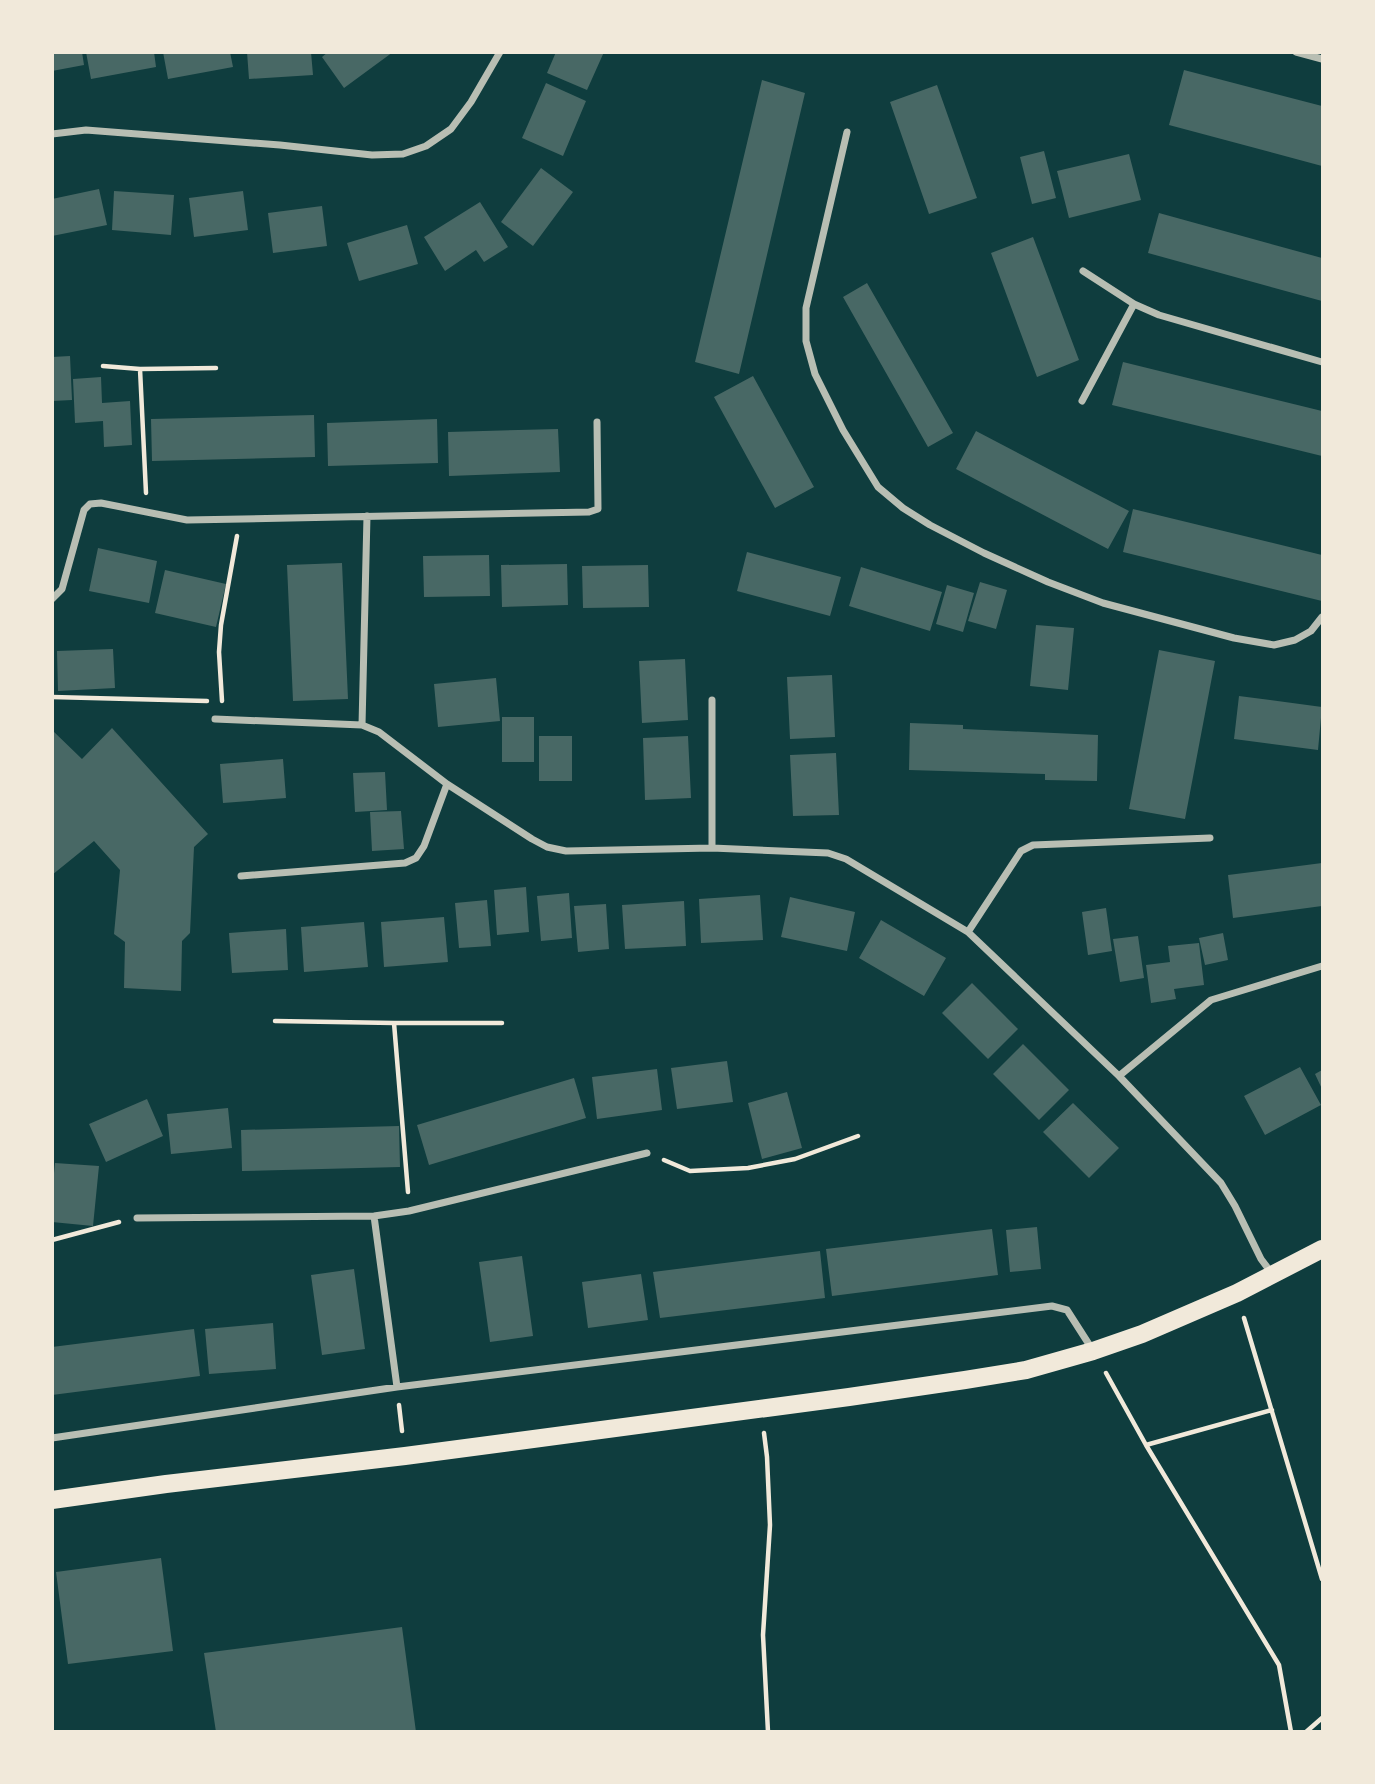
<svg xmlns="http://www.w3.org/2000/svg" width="1375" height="1784" viewBox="0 0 1375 1784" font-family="'PT Sans',sans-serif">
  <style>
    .building { fill: #486865 }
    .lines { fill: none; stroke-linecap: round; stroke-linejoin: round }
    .path { stroke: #f1e9da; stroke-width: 4.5 }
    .minor { stroke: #b8beb3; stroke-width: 7 }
    .primary { stroke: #f1e9da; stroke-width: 18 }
  </style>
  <rect width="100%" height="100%" fill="#0f3d3e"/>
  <!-- building -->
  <path class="building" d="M 52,52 L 82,52 L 84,65 L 52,71 Z
    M 86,52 L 154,52 L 156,67 L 91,79 Z
    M 163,52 L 230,52 L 233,67 L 168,79 Z
    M 247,52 L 311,52 L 313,75 L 249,79 Z
    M 328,52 L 393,52 L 344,88 L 322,57 Z
    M 556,52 L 604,52 L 587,90 L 547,73 Z
    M 1184,70 L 1322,106 L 1322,166 L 1169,125 Z
    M 762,80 L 805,93 L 739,374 L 695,362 Z
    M 546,83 L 586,101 L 563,156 L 522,138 Z
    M 937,85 L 977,198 L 929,214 L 890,102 Z
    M 1044,151 L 1056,198 L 1032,204 L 1020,157 Z
    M 1129,154 L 1141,200 L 1069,218 L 1057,171 Z
    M 541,168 L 573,192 L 533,246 L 501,222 Z
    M 99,189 L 107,225 L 52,236 L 52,199 Z
    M 114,191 L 174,195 L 171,235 L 112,230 Z
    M 243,191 L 248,230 L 194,237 L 189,198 Z
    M 480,202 L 508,247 L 484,262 L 476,250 L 445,271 L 424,237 Z
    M 322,206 L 327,246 L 273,253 L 268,213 Z
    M 1159,213 L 1322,258 L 1322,301 L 1148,253 Z
    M 407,225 L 418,264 L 359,281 L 347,243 Z
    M 1033,237 L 1079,360 L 1037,377 L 991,253 Z
    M 867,283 L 953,433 L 928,447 L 843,297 Z
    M 70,356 L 72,400 L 52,401 L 52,357 Z
    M 1123,362 L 1322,411 L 1322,456 L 1112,405 Z
    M 753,376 L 814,487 L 775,508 L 714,397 Z
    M 101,377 L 102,403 L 130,401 L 132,445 L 104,447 L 103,421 L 75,423 L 73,379 Z
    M 314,415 L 315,457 L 152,461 L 151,419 Z
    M 437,419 L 438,463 L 328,466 L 327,423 Z
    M 558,429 L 560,472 L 449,476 L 448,432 Z
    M 976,431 L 1129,511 L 1108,549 L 956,469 Z
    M 1133,509 L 1322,555 L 1322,601 L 1123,552 Z
    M 98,548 L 157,561 L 149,603 L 89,591 Z
    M 747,552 L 841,577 L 830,616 L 737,591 Z
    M 489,555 L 490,596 L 424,597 L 423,556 Z
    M 342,563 L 348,699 L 293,701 L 287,565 Z
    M 567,564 L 568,605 L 502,607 L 501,565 Z
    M 648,565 L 649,607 L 583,608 L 582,566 Z
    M 861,567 L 942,592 L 930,631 L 849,606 Z
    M 165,570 L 226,584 L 216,627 L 155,613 Z
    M 980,582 L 1007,590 L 996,629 L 968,621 Z
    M 947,585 L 974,593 L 963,632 L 936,624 Z
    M 1036,625 L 1074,628 L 1068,690 L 1030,686 Z
    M 113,649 L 115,688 L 58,691 L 57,651 Z
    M 1159,650 L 1215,661 L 1185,819 L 1129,809 Z
    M 685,659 L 688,720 L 642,723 L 639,661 Z
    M 832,675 L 835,737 L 790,739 L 787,677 Z
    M 496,678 L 500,721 L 438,727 L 434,684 Z
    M 1239,696 L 1322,707 L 1318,750 L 1234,739 Z
    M 502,717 L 534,717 L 534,762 L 502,762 Z
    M 910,723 L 963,725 L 963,729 L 1098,735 L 1097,781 L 1045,780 L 1045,774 L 909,770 Z
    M 112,728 L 208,834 L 194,847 L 190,933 L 182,941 L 181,991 L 124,988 L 125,942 L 114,934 L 120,870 L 94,841 L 52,875 L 52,730 L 82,759 Z
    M 539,736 L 572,736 L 572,781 L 539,781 Z
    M 688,736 L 691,798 L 645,800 L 643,738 Z
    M 836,753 L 839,815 L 793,816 L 790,755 Z
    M 283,759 L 286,798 L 223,803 L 220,764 Z
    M 385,772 L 387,810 L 355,812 L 353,773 Z
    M 401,811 L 404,849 L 372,851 L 370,812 Z
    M 1322,863 L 1322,906 L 1233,918 L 1228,875 Z
    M 526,887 L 529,932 L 497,935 L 494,890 Z
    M 569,893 L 572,938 L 541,941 L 537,896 Z
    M 760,895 L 763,940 L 701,943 L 699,899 Z
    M 790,897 L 855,912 L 847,951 L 781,937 Z
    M 487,900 L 491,946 L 459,948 L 455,903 Z
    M 684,901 L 686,946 L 625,949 L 622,905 Z
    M 606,904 L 609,949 L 578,952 L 574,906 Z
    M 1106,908 L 1112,951 L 1088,955 L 1082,912 Z
    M 444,917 L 448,962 L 384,967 L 381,922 Z
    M 881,920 L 946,958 L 924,996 L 859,958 Z
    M 364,922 L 368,967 L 304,972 L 301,927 Z
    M 286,929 L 288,970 L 232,973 L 229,933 Z
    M 1223,933 L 1228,960 L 1205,965 L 1199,938 Z
    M 1138,936 L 1144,978 L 1120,982 L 1113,939 Z
    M 1199,943 L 1204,985 L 1174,989 L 1176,999 L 1151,1003 L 1146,965 L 1170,962 L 1168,946 Z
    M 972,983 L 1018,1029 L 988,1059 L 942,1013 Z
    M 1023,1044 L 1069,1090 L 1039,1120 L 993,1074 Z
    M 727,1061 L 733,1102 L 677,1109 L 671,1068 Z
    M 1300,1067 L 1321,1105 L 1265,1135 L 1244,1096 Z
    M 657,1069 L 662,1110 L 597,1119 L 592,1077 Z
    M 1322,1070 L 1322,1089 L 1315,1074 Z
    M 574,1078 L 586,1118 L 429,1165 L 417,1125 Z
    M 787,1092 L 802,1148 L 762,1159 L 748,1103 Z
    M 147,1099 L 163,1136 L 106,1162 L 89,1124 Z
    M 1073,1103 L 1119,1148 L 1089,1178 L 1043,1132 Z
    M 228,1108 L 232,1148 L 171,1154 L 167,1114 Z
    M 399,1126 L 400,1167 L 242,1171 L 241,1130 Z
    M 55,1163 L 99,1166 L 93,1226 L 52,1222 L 52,1194 Z
    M 1037,1227 L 1041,1269 L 1010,1272 L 1006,1230 Z
    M 992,1229 L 998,1275 L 832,1296 L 826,1249 Z
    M 820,1251 L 825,1298 L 660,1318 L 653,1272 Z
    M 522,1256 L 533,1336 L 490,1342 L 479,1262 Z
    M 354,1269 L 365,1349 L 322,1355 L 311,1275 Z
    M 641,1274 L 648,1320 L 588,1328 L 582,1282 Z
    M 273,1323 L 276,1369 L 209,1374 L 205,1329 Z
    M 194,1329 L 200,1376 L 52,1395 L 52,1347 Z
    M 161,1558 L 173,1651 L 68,1664 L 56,1572 Z
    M 402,1627 L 416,1732 L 216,1732 L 204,1653 Z"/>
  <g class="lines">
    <!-- path -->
    <path class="path" d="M 103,366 L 140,369 L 216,368
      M 140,369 L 146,493
      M 52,697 L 207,701
      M 222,701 L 219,652 L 221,625 L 237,536
      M 275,1021 L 394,1023 L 502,1023
      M 394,1023 L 408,1192
      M 664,1160 L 690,1171 L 748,1168 L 795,1159 L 858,1136
      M 52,1240 L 119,1222
      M 1244,1318 L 1322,1579
      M 1106,1373 L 1146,1445 L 1279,1665 L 1291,1732
      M 399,1405 L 402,1431
      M 764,1433 L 767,1457 L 770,1525 L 763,1635 L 768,1732
      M 1146,1445 L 1272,1410
      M 1306,1732 L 1322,1718"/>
    <!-- minor -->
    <path class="minor" d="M 1296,52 L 1322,59
      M 847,132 L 806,308 L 806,341 L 815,374 L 843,430 L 878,487 L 903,508 L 930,525 L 984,553 L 1048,582 L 1103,603 L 1234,638 L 1274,645 L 1295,640 L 1311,631 L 1322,617
      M 52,134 L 86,130 L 280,145 L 372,155 L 403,154 L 426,146 L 451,129 L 471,102 L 500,52
      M 1083,271 L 1134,304 L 1159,315 L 1322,362
      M 1082,401 L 1134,304
      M 52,599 L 62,589 L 84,510 L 90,504 L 101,503 L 187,520 L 589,512 L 598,509 L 597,422
      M 712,700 L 712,848
      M 215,719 L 362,725 L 379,732 L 447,784 L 532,839 L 547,847 L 566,851 L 712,848 L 828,853 L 846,859 L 968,932 L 1119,1076 L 1221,1183 L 1235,1206 L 1261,1259 L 1273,1275
      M 362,725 L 367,516
      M 241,876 L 405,863 L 416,858 L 424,846 L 447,784
      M 968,932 L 1021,851 L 1033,845 L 1210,838
      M 1119,1076 L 1211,1000 L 1322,966
      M 374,1216 L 397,1387
      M 137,1218 L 374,1216 L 409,1211 L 647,1153
      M 52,1438 L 397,1387 L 1052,1306 L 1067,1310 L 1092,1349"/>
    <!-- primary -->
    <path class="primary" d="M 52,1500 L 166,1484 L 405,1456 L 849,1397 L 965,1380 L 1026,1370 L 1093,1351 L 1142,1334 L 1237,1293 L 1322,1249"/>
  </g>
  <!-- border -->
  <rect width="1375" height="1784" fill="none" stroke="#f1e9da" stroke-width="108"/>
</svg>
